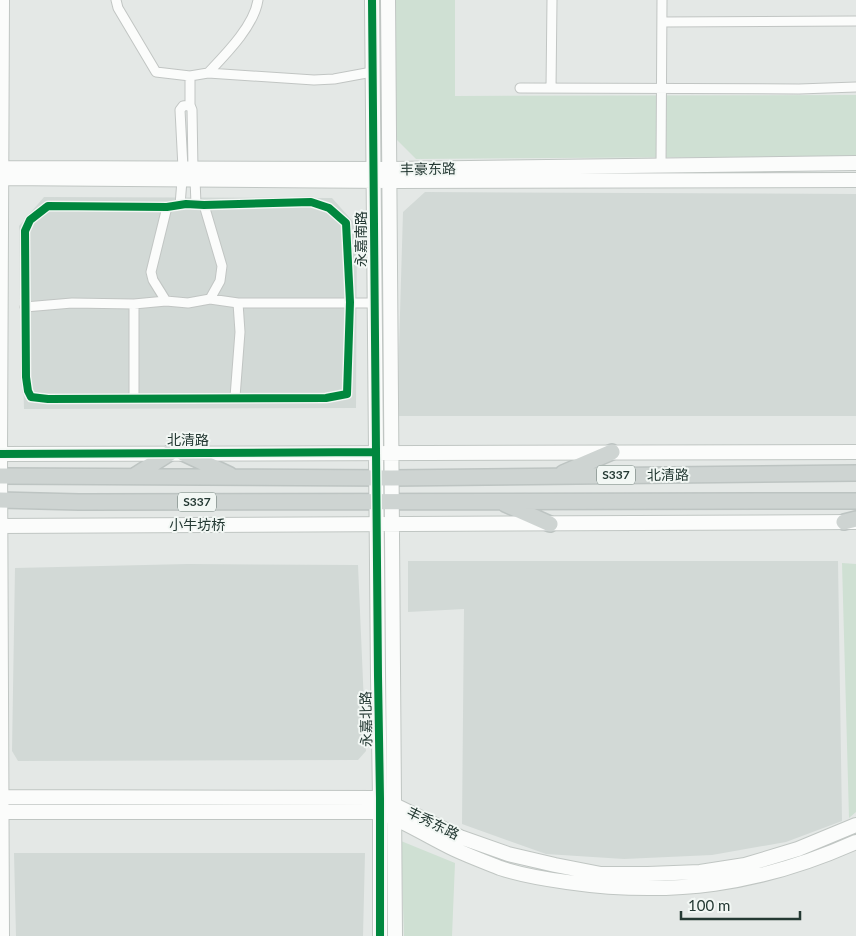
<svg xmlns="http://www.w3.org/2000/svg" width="856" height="936" viewBox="0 0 856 936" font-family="Lato,'Noto Sans SC',sans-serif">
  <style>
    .built { fill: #d2d9d6 }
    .green { fill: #cfe0d3 }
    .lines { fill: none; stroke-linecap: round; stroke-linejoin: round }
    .street-casing { stroke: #c1c5c3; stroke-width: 11 }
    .secondary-casing { stroke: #c0c6c3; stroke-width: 16 }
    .primary-casing { stroke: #bdc4c2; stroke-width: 18 }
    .street { stroke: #fbfcfb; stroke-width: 9 }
    .secondary { stroke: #fbfcfb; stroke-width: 14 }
    .primary { stroke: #ced4d2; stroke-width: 15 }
    .cycleway-casing { stroke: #f2f7f4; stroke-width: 11 }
    .cycleway { stroke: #00873e; stroke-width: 8 }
    .labels { text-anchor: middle; stroke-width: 4; stroke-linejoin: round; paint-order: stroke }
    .shield { fill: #f2f7f4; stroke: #62726d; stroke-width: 1 }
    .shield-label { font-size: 12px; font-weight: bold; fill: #243933 }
    .street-label { font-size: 14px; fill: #243933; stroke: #f2f7f4 }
  </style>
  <rect width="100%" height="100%" fill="#e4e8e6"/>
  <!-- built -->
  <path class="built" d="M 425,192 L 856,194 L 856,416 L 397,416 L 403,212 Z
    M 44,197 L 332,198 L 357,226 L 356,408 L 24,409 L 19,226 Z
    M 408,561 L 838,561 L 842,821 L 786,842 L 712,855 L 624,859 L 546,854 L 462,824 L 464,609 L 408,612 Z
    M 188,564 L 358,565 L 366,751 L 358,760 L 18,761 L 12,751 L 15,568 Z
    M 14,853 L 365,853 L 363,936 L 16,936 Z"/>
  <!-- green -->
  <path class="green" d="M 395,0 L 455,0 L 455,96 L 856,95 L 856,156 L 416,159 L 396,139 Z
    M 842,563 L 856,564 L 856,812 L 849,818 Z
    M 401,841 L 455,863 L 452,936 L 404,936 Z"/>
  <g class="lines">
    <defs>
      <path id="street" d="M 116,0 L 118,8 L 156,72 L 190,76 L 208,73 L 314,80 L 334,79 L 372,72
        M 662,22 L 856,21
        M 208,73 C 226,54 254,26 258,0
        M 190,76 L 190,105
        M 520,88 L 799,89 L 856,87
        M 551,88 L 552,0
        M 661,166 L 662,0
        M 311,202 L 329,208 L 346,223 L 350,302 L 347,394 L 326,398 L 48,399 L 31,397 L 28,391 L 26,377 L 25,231 L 30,220 L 48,206 L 167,207 L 186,204 L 204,205 Z
        M 180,205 L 183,168 L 180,110 L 183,106 L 190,105 L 192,110 L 193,169 L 195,179 L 196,204
        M 204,205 L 222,266 L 220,281 L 210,299
        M 166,301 L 153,280 L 151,272 L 167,207
        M 134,304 L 134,398
        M 25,307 L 72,303 L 134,304 L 166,301 L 188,303 L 210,299 L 238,303 L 374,303
        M 235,397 L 240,332 L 238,303"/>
      <path id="secondary" d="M 2,0 L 0,454 L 2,936
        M 372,0 L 378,676 L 380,798 L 380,936
        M 388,0 L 395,936
        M 0,168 L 389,169 L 856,163
        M 0,178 L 389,181 L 856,180
        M 0,454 L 856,452
        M 0,526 L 855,522
        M 0,797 L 380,798 L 460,837 L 508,854 L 555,865 L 601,874 L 648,874 L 700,872 L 745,865 L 798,849 L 856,825
        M 0,812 L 380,812 C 406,822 429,837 454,849 C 469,856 485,862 500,868 C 521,875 545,879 567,882 C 671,897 760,885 856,842"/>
      <path id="primary" d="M 183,453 L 230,475
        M 563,473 L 612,452
        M 0,476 L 392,478 L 856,473
        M 134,476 L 170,453
        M 0,500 L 79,502 L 856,501
        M 505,504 L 550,524
        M 844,522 L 856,519"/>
    </defs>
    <!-- street casing -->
    <use href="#street" class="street-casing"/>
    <!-- secondary casing -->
    <use href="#secondary" class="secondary-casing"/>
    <!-- primary casing -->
    <use href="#primary" class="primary-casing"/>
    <!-- street -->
    <use href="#street" class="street"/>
    <!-- secondary -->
    <use href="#secondary" class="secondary"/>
    <!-- primary -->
    <use href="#primary" class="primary"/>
    <defs>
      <path id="cycleway" d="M 372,0 L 378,676 L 380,798 L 380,936
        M 311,202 L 329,208 L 346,223 L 350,302 L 347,394 L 326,398 L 48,399 L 31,397 L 28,391 L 26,377 L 25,231 L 30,220 L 48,206 L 167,207 L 186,204 L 204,205 Z
        M 0,454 L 376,452"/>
    </defs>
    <!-- cycleway casing -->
    <use href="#cycleway" class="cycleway-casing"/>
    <!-- cycleway -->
    <use href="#cycleway" class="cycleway"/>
  </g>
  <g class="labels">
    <!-- shield labels -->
    <g class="shield">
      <rect x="597" y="465.5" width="38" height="19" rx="4"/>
      <rect x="178" y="492.5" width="38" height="19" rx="4"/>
    </g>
    <g class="shield-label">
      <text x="616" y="479">S337</text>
      <text x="197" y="506">S337</text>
    </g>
    <!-- street labels -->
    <g class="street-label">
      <text transform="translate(428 169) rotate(-1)" y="5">丰豪东路</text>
      <text transform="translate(361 239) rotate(-90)" y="5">永嘉南路</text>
      <text x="188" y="445">北清路</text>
      <text transform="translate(668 475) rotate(-1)" y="5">北清路</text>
      <text x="197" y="530">小牛坊桥</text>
      <text transform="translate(366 719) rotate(-91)" y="5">永嘉北路</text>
      <text transform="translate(433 823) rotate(26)" y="5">丰秀东路</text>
    </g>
  </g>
  <!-- scale -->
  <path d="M681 911v8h119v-8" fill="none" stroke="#243933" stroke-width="2.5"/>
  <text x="688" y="911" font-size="15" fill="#243933" stroke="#f2f7f4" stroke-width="4" paint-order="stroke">100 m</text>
</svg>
